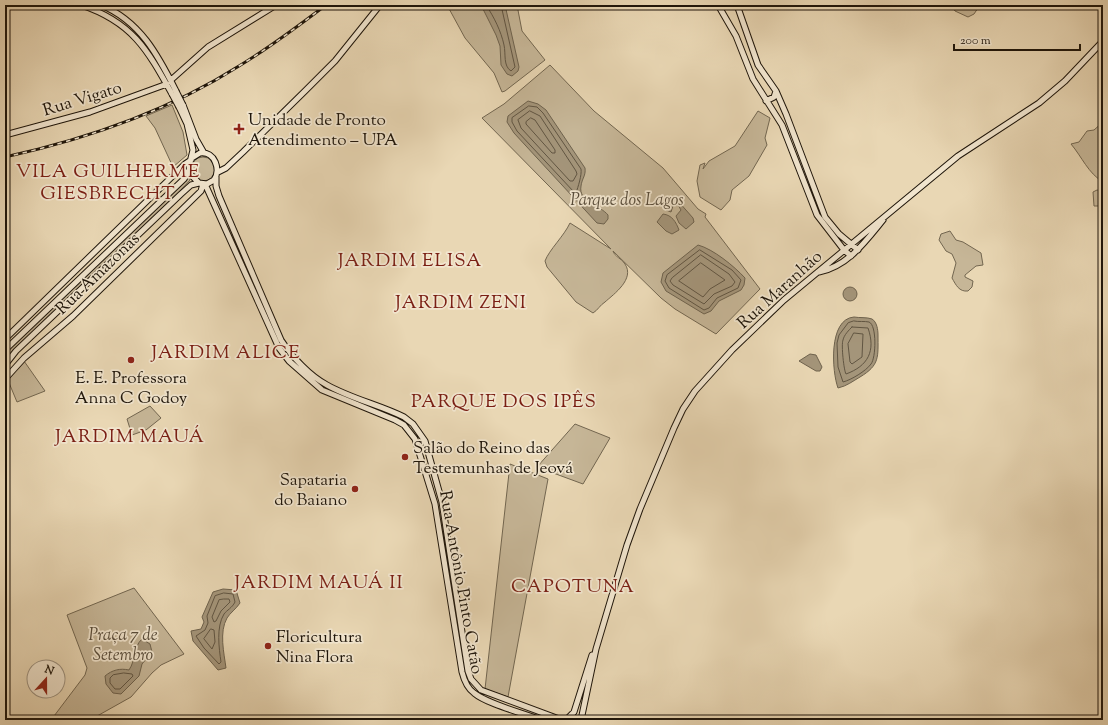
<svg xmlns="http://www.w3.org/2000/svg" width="1108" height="725" viewBox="0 0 1108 725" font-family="'Sorts Mill Goudy',serif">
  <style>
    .green { fill: #c6b697; stroke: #726650 }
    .water { fill: #a4957a; stroke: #6e624d }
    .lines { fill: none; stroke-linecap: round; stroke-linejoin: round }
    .shore { stroke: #615542; stroke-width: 1 }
    .secondary-casing { stroke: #1e150a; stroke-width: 7 }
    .secondary { stroke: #f1e5ce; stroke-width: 5 }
    .rail-casing { stroke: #1e150a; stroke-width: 3 }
    .rail { stroke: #f1e5ce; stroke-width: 1.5; stroke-dasharray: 4.5; stroke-linecap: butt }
    .secondary-bridge-casing { stroke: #1e150a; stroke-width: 7; stroke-linecap: butt }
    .secondary-bridge { stroke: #f1e5ce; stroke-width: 5 }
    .poi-dot { fill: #8f2418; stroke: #f1e5ce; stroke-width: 1.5 }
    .labels { text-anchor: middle; stroke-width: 3.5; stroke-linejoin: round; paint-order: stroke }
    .street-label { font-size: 17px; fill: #1e150a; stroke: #f1e5ce }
    .poi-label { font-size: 17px; fill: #1e150a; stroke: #f1e5ce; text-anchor: start }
    .park-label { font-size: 17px; font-style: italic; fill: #594d3b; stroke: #f1e5ce }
    .quarter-label { font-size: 19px; letter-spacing: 1px; fill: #7a1f14; stroke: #f1e5ce }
  </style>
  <rect width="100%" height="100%" fill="#e9d7b4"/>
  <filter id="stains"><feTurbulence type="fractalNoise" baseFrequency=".005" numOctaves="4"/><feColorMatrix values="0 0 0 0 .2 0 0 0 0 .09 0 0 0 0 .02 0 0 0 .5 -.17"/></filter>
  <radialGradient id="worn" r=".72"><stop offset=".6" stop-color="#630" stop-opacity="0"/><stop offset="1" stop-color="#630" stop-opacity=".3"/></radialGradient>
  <!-- green -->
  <path class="green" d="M 447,5 L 517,5 L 522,31 L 545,60 L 505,91 L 502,92 L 494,73 L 465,38 Z
    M 951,5 L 980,5 L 974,14 L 968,17 L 955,11 Z
    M 550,65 L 594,111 L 663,168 L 698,209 L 706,214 L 705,217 L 760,289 L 716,334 L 675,309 L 661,298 L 613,251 C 615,257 621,258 625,264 C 635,279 614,294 605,302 C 600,305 598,310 593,313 L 576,302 L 547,267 L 545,261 C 549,250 564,236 570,223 L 611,249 L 482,118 L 504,104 Z
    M 172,105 L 183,132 L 187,155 L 173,167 L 155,128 L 146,116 Z
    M 758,111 L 770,118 L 765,138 L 767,145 L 749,176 L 732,190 L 730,200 L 721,210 L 700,197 L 697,181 L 700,165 L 705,163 L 703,169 L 709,161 L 735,146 Z
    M 1103,122 L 1103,182 C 1088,173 1082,157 1071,144 L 1079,142 L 1087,131 L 1094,130 Z
    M191 169a12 12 0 1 1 24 0a12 12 0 1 1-24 0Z
    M 188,176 L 190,180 L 178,193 L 17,347 L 5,363 L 5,352 Z
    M 1097,190 L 1103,191 L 1103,206 L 1094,206 L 1093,192 Z
    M 950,231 L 956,240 L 963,242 L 981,253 L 983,265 L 976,266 L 965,275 L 965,277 L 973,281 L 972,287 L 968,291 C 959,292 956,285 952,278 L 956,263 L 952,254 L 946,251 L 939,240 L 941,234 Z
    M 24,361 L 45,391 L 17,402 L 7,378 Z
    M 150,406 L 161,418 L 146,430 L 132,435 L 127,419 Z
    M 575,424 L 610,438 L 583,484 L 537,467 Z
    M 510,464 L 548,479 L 508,697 L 485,689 Z
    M 134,588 L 184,654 L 161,665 L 152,673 L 131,697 L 90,720 L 51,720 L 85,675 L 87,668 L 67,615 Z"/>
  <!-- water -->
  <path class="water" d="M 481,5 L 505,5 L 519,67 L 518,71 L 512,76 L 507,74 L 501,65 L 500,46 L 496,35 Z
    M 528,101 L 538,104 L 546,110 L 585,168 C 586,176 582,178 581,186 C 578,202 600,205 608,215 L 608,219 L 604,224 L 597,223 L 514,133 L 507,122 L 508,116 Z
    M 672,199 L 678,201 L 693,218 L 694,222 L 686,229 L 679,223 L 676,216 L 681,210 L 678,205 L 673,206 L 671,212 L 666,210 L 665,207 Z
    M 663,214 C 672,215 676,222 679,230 L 672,234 L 666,231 L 657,222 Z
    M 698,245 C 713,249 734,266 745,278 L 744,285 L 741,290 L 719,301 L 711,311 L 704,314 L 666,291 L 661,282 L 663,273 Z
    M843 294a7 7 0 1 1 14 0a7 7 0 1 1-14 0Z
    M 854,317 C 859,318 867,317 872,319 C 877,322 878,330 878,335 C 878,357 880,365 860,377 C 853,381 847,386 838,388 C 832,372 828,319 854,317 Z
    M 810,354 L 816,355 L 822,367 L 820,371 L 816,371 L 799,361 Z
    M 223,589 L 236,590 L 240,603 C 236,609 230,613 227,618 C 219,632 224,653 226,668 L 218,670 L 193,641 L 191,631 L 201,629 L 204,622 L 202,617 L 213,592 Z
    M 142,639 L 150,644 L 152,652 L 142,664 L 139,676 L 121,694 L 113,693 L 106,684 L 105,676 C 112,670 120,668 129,670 C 136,660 133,647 142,639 Z"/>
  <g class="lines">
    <!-- shore -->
    <path class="shore" d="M 486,5 C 494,17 501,31 504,45 C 506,54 503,66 511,71 L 515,67 L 501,5
      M 529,106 L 537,107 L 543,113 L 581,169 C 582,175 578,187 576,193 L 574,192 L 517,131 L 512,122 L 512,118 Z
      M 530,111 L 540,116 L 576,171 L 577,174 L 573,181 L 570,181 L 521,128 L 518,120 Z
      M 531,118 L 535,120 L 555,150 L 555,153 L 552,153 L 526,124 L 526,122 Z
      M 700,250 L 732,270 L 741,280 L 738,288 L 717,298 L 709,308 L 704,310 L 669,288 L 665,281 L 667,275 Z
      M 701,255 L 729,274 L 735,282 L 732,286 L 714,294 L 704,304 L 673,285 L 670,281 L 672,278 Z
      M 701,263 L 725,280 L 710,289 L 703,297 L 679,281 Z
      M 854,321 C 858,322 865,321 869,322 C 877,325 876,358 871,364 C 866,371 851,380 843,382 L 838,367 L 837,343 L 839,335 L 848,323 Z
      M 852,327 L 868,328 C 876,351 868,366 846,374 C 844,371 841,345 843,340 C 844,335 849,330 852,327 Z
      M 854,333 L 863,334 L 862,357 L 852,364 L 850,362 L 848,344 Z
      M 224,593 L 233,594 L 235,602 C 232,608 227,610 224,614 C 216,627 219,648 221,662 L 219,664 L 204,648 L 196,636 L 205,630 L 208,623 L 207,616 L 215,596 Z
      M 224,599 L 229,599 L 230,602 L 221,611 L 216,621 L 214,622 L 212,617 L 219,600 Z
      M 211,629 L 214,630 L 215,642 L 212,649 L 204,639 Z
      M 124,673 L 132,674 L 133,676 L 120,689 L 115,689 L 110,683 L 110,678 L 113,675 Z"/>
    <defs>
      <path id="secondary" d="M 81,5 C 132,22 147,49 172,94
        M 101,5 C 140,21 158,55 176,91
        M 718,5 L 736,36 L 753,79 L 782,125 L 817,215 L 844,250 L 851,256
        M 737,5 L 758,65 L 776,91 L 786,114 L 825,217 L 839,234 L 858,250
        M 171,80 L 208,47 L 276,5
        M 766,101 L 774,97 L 776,91
        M 183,105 L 196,139 L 204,153
        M 179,107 L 187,124 L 193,150 L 189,166 L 190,174 L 199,183 L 207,184 L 214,180 C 221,170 215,151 200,153 L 192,158
        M 5,135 L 90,112 L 167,84
        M 218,172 L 226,168 L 243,152 L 305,91 L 335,61 L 380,5
        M 216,177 L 216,186 L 219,196 L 281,340 C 292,357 310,376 327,385 C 352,399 380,405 404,417 L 413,424 L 425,441 L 442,502 L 468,671 L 471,679 L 481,690 L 562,720
        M 205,184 L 279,348 L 289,361 L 322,390 L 395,420 L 404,425 L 415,439 L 435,504 L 462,672 C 464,680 467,688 474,693 C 487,704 523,713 541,720
        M 819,272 C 848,266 865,242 883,220
        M 5,339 L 185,164 L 191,160
        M 5,350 L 184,179 L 189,170
        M 5,365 L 16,351 L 181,194 L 191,185 L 199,183
        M 5,379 L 24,358 L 73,316 L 201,191 L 203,184
        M 568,718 L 574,712 L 592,655
        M 567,719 L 572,718 L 577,720
        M 581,720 L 596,649 L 627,545 L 640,509 L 674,428 L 683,409 L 695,391 L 732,350 L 784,300 L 958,156 L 1039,103 L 1065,81 L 1103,41"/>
    </defs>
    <!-- secondary casing -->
    <use href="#secondary" class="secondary-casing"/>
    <!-- secondary -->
    <use href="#secondary" class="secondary"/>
    <defs>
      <path id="rail" d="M 5,157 C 87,139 168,111 239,66 C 269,48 297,27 326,5"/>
    </defs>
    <!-- rail casing -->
    <use href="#rail" class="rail-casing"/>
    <!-- rail -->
    <use href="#rail" class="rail"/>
    <defs>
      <path id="secondary-bridge" d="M 176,91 L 183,105
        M 172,94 L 179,107"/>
    </defs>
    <!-- secondary-bridge casing -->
    <use href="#secondary-bridge" class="secondary-bridge-casing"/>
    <!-- secondary-bridge -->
    <use href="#secondary-bridge" class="secondary-bridge"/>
  </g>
  <!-- markers -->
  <g class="poi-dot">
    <path d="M237 123h4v4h4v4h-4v4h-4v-4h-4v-4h4z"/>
    <circle cx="131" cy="360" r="4"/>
    <circle cx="405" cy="457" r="4"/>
    <circle cx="355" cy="489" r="4"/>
    <circle cx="268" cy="646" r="4"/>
  </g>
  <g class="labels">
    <!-- street labels -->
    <g class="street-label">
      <text transform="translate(82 98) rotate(-17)" y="6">Rua Vigato</text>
      <text transform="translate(97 273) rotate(-44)" y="6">Rua Amazonas</text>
      <text transform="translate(779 289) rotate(-42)" y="6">Rua Maranhão</text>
      <text transform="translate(462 582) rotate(80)" y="6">Rua Antônio Pinto Catão</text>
    </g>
    <!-- poi labels -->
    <g class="poi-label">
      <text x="248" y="125">Unidade de Pronto<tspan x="248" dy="20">Atendimento – UPA</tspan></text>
      <text x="131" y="383" text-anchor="middle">E. E. Professora<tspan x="131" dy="20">Anna C Godoy</tspan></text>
      <text x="413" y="453">Salão do Reino das<tspan x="413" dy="20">Testemunhas de Jeová</tspan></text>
      <text x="347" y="485" text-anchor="end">Sapataria<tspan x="347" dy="20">do Baiano</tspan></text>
      <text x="276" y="642">Floricultura<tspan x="276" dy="20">Nina Flora</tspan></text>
    </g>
    <!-- park labels -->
    <g class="park-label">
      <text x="627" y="205">Parque dos Lagos</text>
      <text x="123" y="640">Praça 7 de<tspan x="123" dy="20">Setembro</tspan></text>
    </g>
    <!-- quarter labels -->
    <g class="quarter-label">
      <text x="108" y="177">VILA GUILHERME<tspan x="108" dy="22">GIESBRECHT</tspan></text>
      <text x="410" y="266">JARDIM ELISA</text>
      <text x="461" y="308">JARDIM ZENI</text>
      <text x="226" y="358">JARDIM ALICE</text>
      <text x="504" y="407">PARQUE DOS IPÊS</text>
      <text x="130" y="442">JARDIM MAUÁ</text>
      <text x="319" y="588">JARDIM MAUÁ II</text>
      <text x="573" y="592">CAPOTUNA</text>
    </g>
  </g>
  <!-- margin -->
  <rect width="1108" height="725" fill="none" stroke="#e9d7b4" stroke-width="20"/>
  <rect x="6" y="6" width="1096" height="713" fill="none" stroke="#1e150a" stroke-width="2"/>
  <rect x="10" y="10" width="1088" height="705" fill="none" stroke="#1e150a"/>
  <!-- north arrow -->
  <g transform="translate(46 679) rotate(21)"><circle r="19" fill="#f1e5ce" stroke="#9d9280"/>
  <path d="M0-3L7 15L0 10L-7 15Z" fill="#8f2418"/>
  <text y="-6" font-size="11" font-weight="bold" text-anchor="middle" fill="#1e150a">N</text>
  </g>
  <!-- scale -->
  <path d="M954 44v6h126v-6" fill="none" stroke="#1e150a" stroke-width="2"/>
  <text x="960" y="44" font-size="12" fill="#1e150a" stroke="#f1e5ce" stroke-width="3" paint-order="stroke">200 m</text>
  <rect width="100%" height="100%" filter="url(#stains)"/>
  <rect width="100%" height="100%" fill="url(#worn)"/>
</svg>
